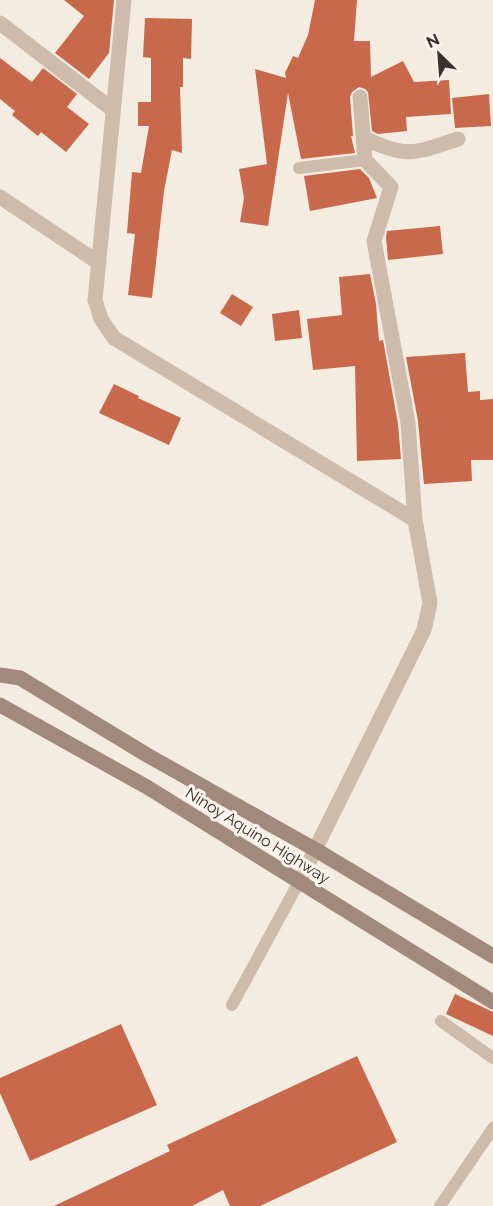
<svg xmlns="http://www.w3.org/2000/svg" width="493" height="1206" viewBox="0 0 493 1206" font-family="Raleway,sans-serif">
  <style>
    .building { fill: #c8694b }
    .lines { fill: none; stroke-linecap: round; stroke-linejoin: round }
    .service { stroke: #cdbbac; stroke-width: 12 }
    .minor { stroke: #cdbbac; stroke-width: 15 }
    .secondary { stroke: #a18a7d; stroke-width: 15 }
    .labels { text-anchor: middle; stroke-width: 6; stroke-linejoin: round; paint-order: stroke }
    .street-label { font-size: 16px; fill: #3b302b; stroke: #fbf5ee }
  </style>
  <rect width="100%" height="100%" fill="#f4ebe1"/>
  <!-- building -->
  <path class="building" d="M 64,0 L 114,0 L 109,53 L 89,79 L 55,53 L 84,16 Z
    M 315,0 L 357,0 L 354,41 L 370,41 L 371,77 L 403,61 L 414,82 L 449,80 L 451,114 L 406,117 L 407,131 L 378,134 L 372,131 L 368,92 L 365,89 L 359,87 L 352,92 L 350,97 L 353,136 L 351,136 L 355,153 L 301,159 L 288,93 L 268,226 L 240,222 L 244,198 L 239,169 L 267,164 L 255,69 L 286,78 L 285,73 L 293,56 L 298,58 L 308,35 Z
    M 145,18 L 192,19 L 191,59 L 183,58 L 183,87 L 180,87 L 182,153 L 172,150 L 164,191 L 152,298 L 128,295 L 135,234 L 127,233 L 132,172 L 141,173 L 149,126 L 138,126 L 138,102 L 151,102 L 151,58 L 143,57 Z
    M 0,58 L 32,82 L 43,68 L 77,94 L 67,107 L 89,124 L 66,152 L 41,132 L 38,136 L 12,115 L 15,111 L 0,99 Z
    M 489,94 L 491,126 L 455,128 L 452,98 Z
    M 360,169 L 369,178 L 377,198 L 310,211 L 304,176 Z
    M 440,226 L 443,254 L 388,260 L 386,237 L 387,231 Z
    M 370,274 L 376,304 L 379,341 L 383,340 L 398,424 L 401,459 L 357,461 L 355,366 L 313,370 L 307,319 L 342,315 L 339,277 Z
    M 232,294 L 253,307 L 241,326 L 220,313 Z
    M 299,310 L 302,338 L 275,341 L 272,314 Z
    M 465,353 L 468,392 L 480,391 L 480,400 L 493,399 L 493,460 L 471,460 L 472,481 L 424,484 L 418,421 L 406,357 Z
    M 114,384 L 139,396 L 138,398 L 181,418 L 169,445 L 99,413 Z
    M 455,994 L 493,1012 L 493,1036 L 446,1014 Z
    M 121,1024 L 157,1105 L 30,1161 L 0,1093 L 0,1078 Z
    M 357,1056 L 397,1142 L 260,1206 L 230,1206 L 223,1190 L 192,1206 L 54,1206 L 170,1151 L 167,1145 Z"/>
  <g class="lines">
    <!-- service -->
    <path class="service" d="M 299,168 L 365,160
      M 232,1005 L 299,882
      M 441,1021 L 493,1058
      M 440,1206 L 493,1128"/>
    <!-- minor -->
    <path class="minor" d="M 124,0 L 95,300 L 101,319 L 114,338 L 415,520
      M 0,23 L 113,110
      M 364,138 C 407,159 415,153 458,139
      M 0,197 L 99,263
      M 299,882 L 424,630 L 430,603 L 415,520 L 408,423 L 374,241 L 391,187 L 365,160 L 360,97"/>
    <!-- secondary -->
    <path class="secondary" d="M 0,675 L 20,678 L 147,755 L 316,850 L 493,956
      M 0,705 L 147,787 L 493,1002"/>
  </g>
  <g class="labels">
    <!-- street labels -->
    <g class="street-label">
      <text transform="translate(258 835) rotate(32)" y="6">Ninoy Aquino Highway</text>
    </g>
  </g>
  <!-- north arrow -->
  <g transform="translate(439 54) rotate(335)" stroke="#fbf5ee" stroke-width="4.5" paint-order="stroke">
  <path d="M0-4.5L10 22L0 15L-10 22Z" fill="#3b302b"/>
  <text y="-9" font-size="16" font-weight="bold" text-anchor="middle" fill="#3b302b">N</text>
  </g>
</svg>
